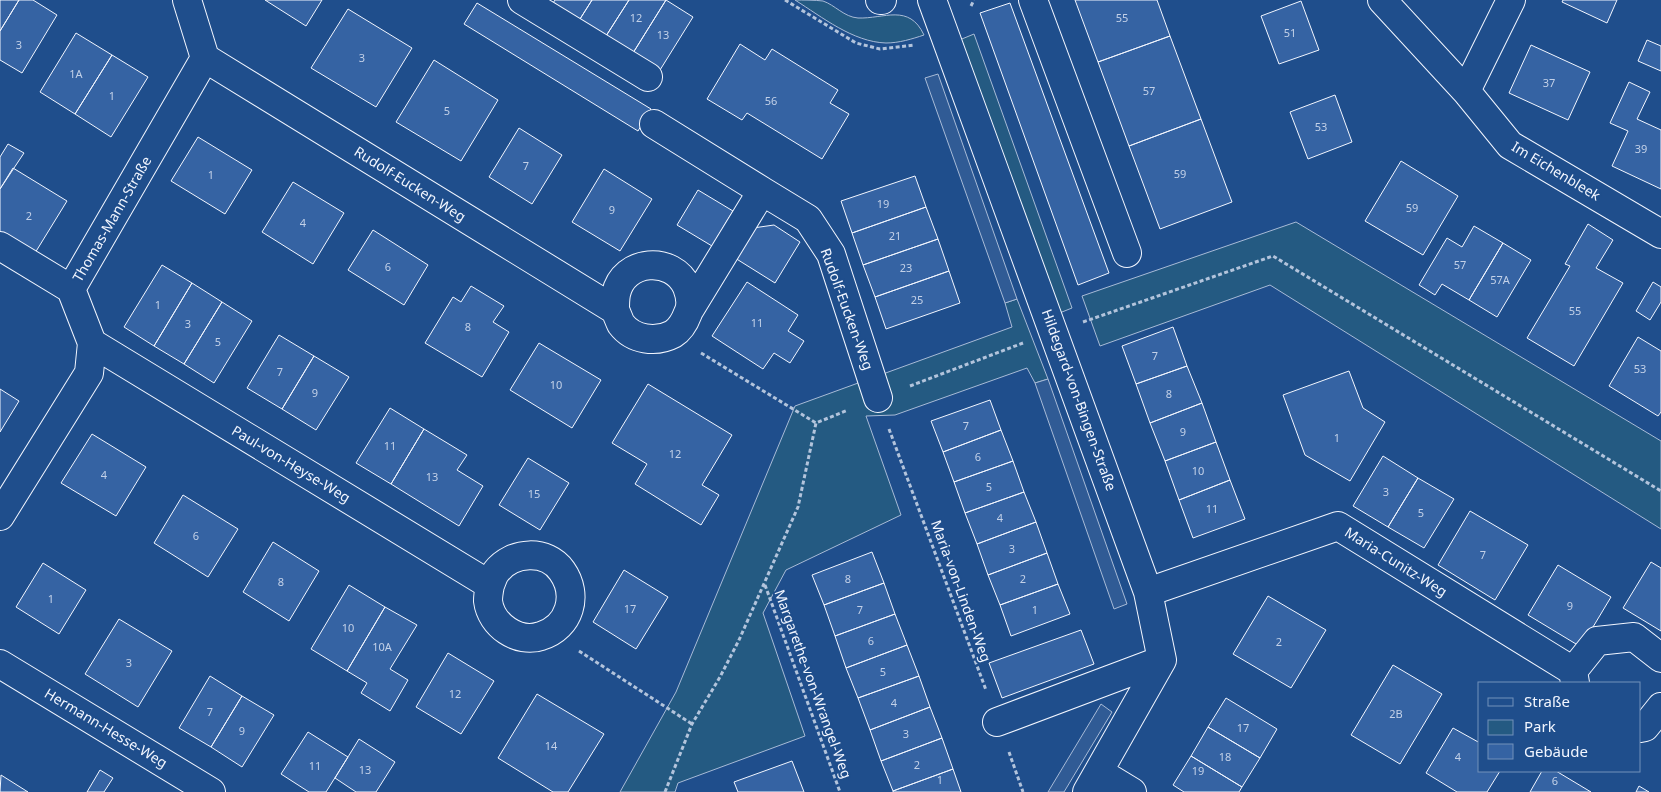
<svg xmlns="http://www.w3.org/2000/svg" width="1661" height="792" viewBox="0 0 1661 792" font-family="'Noto Sans',sans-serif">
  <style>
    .green { fill: #245a82; stroke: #a8bbd7 }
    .parking { fill: #305b95; stroke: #a8bbd7 }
    .building { fill: #3563a3; stroke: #f2f6ff }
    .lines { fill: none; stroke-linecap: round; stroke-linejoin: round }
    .minor-casing { stroke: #f2f6ff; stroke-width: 30 }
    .path { stroke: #b3c4dc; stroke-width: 3; stroke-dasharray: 4 2.5; stroke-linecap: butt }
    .minor { stroke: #1f4e8c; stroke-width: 28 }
    .labels { text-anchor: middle; stroke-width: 4; stroke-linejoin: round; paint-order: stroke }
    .number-label { font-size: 11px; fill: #c3d1e8 }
    .street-label { font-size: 14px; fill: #f2f6ff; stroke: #1f4e8c }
  </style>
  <rect width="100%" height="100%" fill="#1f4e8c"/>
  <!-- green -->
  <path class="green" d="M 795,0 C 803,0 815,0 823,1 C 835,5 844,17 858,18 C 884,19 909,3 924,35 C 912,39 899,43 886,43 C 853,42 822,17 795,0 Z
    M 974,34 L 1072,308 L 1057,314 L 957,41 Z
    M 1296,222 L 1661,441 L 1661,529 L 1270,285 L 1100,346 L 1082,296 Z
    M 1017,299 L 1048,379 L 1035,383 L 1027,368 L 895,415 L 866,416 L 901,515 L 786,570 L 763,613 L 805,736 L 678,783 L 675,792 L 620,792 L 676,692 L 795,406 L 1012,327 L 1005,303 Z"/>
  <!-- parking -->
  <path class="parking" d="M 938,74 L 1017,299 L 1005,303 L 925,78 Z
    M 1048,379 L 1127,604 L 1114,609 L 1035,383 Z
    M 1101,704 L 1112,712 L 1064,792 L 1048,792 Z"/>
  <!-- building -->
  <path class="building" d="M 0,0 L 19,0 L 0,31 Z
    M 19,0 L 33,0 L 57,15 L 22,73 L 0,60 L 0,31 Z
    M 265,0 L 322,0 L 306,26 Z
    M 555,0 L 592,0 L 580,19 L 553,3 Z
    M 592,0 L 629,0 L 606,36 L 580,19 Z
    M 629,0 L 666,0 L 633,53 L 606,36 Z
    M 666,0 L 693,17 L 660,70 L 633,53 Z
    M 1075,0 L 1157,0 L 1170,36 L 1098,62 Z
    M 1563,0 L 1617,0 L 1607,23 L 1562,2 Z
    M 1301,1 L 1319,50 L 1279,64 L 1261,16 Z
    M 477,3 L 651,109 L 638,131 L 464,24 Z
    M 1010,3 L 1109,273 L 1078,285 L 980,13 Z
    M 348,9 L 412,48 L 376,107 L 311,68 Z
    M 76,33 L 112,55 L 75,114 L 40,92 Z
    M 1170,36 L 1201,119 L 1129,146 L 1098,62 Z
    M 1647,40 L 1661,46 L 1661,71 L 1638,61 Z
    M 740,44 L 765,60 L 772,49 L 838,90 L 830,103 L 849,114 L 822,159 L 747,113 L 742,120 L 707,99 Z
    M 1531,45 L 1590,72 L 1568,120 L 1509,93 Z
    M 112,55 L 148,77 L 111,137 L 75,114 Z
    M 434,60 L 498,100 L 461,161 L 396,122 Z
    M 1629,82 L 1650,92 L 1637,119 L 1661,130 L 1661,189 L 1612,166 L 1628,131 L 1610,123 Z
    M 1335,95 L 1352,142 L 1308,159 L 1290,112 Z
    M 1201,119 L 1232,202 L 1160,229 L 1129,146 Z
    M 519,128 L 562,155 L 532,204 L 489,177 Z
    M 198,137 L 252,170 L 225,214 L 171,181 Z
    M 8,144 L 24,153 L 0,189 L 0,157 Z
    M 1401,161 L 1458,196 L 1423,255 L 1365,221 Z
    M 13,168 L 67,201 L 35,253 L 0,232 L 0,189 Z
    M 604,169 L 652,199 L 620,251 L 572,222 Z
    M 915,176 L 926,207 L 852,233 L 841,201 Z
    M 293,182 L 344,213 L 313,264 L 262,232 Z
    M 698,190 L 733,211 L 712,246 L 677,225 Z
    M 926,207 L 938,239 L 863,265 L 852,233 Z
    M 1588,224 L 1613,240 L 1596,268 L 1623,283 L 1574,366 L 1527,338 L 1570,266 L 1565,264 Z
    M 774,225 L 800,242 L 775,283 L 735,258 L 753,228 Z
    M 1474,226 L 1503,243 L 1469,300 L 1442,284 L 1435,295 L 1419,285 L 1447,238 L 1462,247 Z
    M 373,230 L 428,265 L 404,305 L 348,270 Z
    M 938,239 L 949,271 L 875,297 L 863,265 Z
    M 1503,243 L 1531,260 L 1497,317 L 1469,300 Z
    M 162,265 L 192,283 L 154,346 L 124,327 Z
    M 949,271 L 960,303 L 886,329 L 875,297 Z
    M 747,282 L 798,315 L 788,331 L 804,341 L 790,363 L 774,353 L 763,369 L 712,336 Z
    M 1653,282 L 1661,287 L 1661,302 L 1650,320 L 1636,311 Z
    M 192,283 L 222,302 L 184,364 L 154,346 Z
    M 471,286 L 504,306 L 493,322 L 509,332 L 482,377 L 425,343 L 453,297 L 461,302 Z
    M 222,302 L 252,321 L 214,383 L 184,364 Z
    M 1173,327 L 1187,366 L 1136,384 L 1122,346 Z
    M 279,335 L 314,356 L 282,409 L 247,388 Z
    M 1638,337 L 1661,351 L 1661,412 L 1658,416 L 1609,386 Z
    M 539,343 L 601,380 L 572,428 L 510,390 Z
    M 314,356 L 349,377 L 316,430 L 282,409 Z
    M 1187,366 L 1202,403 L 1150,423 L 1136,384 Z
    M 1349,371 L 1363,408 L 1385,422 L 1350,481 L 1305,455 L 1283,395 Z
    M 648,384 L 732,435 L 702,485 L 719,495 L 701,525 L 635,484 L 647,464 L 612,443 Z
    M 0,389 L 19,401 L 0,432 Z
    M 990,400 L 1001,430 L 943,452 L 931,421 Z
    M 1202,403 L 1216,442 L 1165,461 L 1150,423 Z
    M 390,408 L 424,429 L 391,484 L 356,463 Z
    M 424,429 L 467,455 L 457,470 L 483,486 L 459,526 L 391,484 Z
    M 1001,430 L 1013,461 L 954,482 L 943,452 Z
    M 92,434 L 146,467 L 116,516 L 61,483 Z
    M 1216,442 L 1230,480 L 1179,500 L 1165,461 Z
    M 1383,456 L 1418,478 L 1388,527 L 1353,506 Z
    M 528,458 L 569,483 L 540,530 L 499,505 Z
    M 1013,461 L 1024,492 L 965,513 L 954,482 Z
    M 1418,478 L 1454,499 L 1424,548 L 1388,527 Z
    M 1230,480 L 1245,519 L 1193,538 L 1179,500 Z
    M 1024,492 L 1036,522 L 977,544 L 965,513 Z
    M 183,495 L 238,529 L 208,577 L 154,543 Z
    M 1470,511 L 1528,545 L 1495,600 L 1438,565 Z
    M 1036,522 L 1047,553 L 988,575 L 977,544 Z
    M 273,542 L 319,571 L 289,621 L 243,592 Z
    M 872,552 L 884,583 L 824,605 L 812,575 Z
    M 1047,553 L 1058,584 L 1000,605 L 988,575 Z
    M 1651,562 L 1661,568 L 1661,631 L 1623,608 Z
    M 43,563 L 86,590 L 59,634 L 16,607 Z
    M 1558,565 L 1611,597 L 1581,647 L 1528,615 Z
    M 624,570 L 668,597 L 636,649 L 593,622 Z
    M 884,583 L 895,614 L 835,636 L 824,605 Z
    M 1058,584 L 1070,614 L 1011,636 L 1000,605 Z
    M 349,585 L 385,607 L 347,671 L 311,649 Z
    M 1268,596 L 1326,630 L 1291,688 L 1233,654 Z
    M 385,607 L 417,625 L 390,669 L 408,680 L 390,711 L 361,693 L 367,683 L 347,671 Z
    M 895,614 L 907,645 L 846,668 L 835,636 Z
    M 119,619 L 172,651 L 138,707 L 85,674 Z
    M 1081,630 L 1094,664 L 1002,698 L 989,663 Z
    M 907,645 L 919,676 L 858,698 L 846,668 Z
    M 448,653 L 494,681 L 461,734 L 416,707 Z
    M 1393,665 L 1442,694 L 1400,764 L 1351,735 Z
    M 210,676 L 242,696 L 211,747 L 179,728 Z
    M 919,676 L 930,707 L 870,730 L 858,698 Z
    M 537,694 L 604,734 L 568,792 L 553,792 L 498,758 Z
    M 242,696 L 274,715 L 242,767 L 211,747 Z
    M 1226,698 L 1277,729 L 1260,758 L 1208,727 Z
    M 930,707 L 942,738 L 881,761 L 870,730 Z
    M 1208,727 L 1260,758 L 1242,787 L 1191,756 Z
    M 1453,728 L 1480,743 L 1480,771 L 1500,771 L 1487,792 L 1457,792 L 1426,773 Z
    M 308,732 L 348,757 L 326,792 L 309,792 L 281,774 Z
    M 942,738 L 953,769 L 893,791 L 881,761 Z
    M 359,739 L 395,762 L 376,792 L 356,792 L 335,778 Z
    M 1191,756 L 1242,787 L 1239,792 L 1184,792 L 1173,785 Z
    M 792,761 L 804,792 L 738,792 L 734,782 Z
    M 953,769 L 961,792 L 893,792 L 893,791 Z
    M 100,770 L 113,778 L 104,792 L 87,792 Z
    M 1542,771 L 1556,771 L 1591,792 L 1530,792 Z
    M 1,775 L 28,792 L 0,792 Z
    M 1639,786 L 1649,792 L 1636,792 Z"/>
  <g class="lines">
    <defs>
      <path id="minor" d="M 522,0 L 648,77
        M 880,0 L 882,0
        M 932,0 L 1148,592 L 1162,660 L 1087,792
        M 1033,0 L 1127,253
        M 1382,0 L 1466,91
        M 1511,0 L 1466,91 L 1510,145 L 1661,234
        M 205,58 L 615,310 C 617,314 619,320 621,324 C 633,340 656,343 673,334 C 681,329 685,321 688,313 C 692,305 690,295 687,287 C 673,255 623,259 616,294 C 615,299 615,305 615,310
        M 654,124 L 762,191
        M 0,246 L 71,289
        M 690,309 L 762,191 L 808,219 L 831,254 L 878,398
        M 92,343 L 490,585 C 489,590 488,596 488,601 C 491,625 518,644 541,636 C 570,627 579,595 562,571 C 547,549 512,551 496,572 C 493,576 492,581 490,585
        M 0,516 L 89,373 L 92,343 L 71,289 L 205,58 L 187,0
        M 1148,592 L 1338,526 L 1573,671
        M 0,664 L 211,792
        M 1575,683 L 1573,671 L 1597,641 L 1634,637 L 1661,658
        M 997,722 L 1162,660
        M 1640,728 L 1645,727 L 1661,707
        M 1099,772 L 1132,792"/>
    </defs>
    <!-- minor casing -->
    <use href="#minor" class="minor-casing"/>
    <!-- path -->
    <path class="path" d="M 785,0 L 856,43 L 880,49 L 914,45
      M 971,6 L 974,0
      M 1083,322 L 1273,256 L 1661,491
      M 701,353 L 816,423
      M 910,386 L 1023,343
      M 889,429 L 986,690
      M 765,585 L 840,792
      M 579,651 L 692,724
      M 1009,752 L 1023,792
      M 665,792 L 692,724 L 720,677 L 739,640 L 798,507 L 816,423 L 848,410"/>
    <!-- minor -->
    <use href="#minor" class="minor"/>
  </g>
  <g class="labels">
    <!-- number labels -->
    <g class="number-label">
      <text x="636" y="22">12</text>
      <text x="1122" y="22">55</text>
      <text x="1290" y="37">51</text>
      <text x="663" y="39">13</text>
      <text x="19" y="49">3</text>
      <text x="362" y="62">3</text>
      <text x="76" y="78">1A</text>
      <text x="1549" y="87">37</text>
      <text x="1149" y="95">57</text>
      <text x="112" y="100">1</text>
      <text x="771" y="105">56</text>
      <text x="447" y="115">5</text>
      <text x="1321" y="131">53</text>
      <text x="1641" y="153">39</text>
      <text x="526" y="170">7</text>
      <text x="1180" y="178">59</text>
      <text x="211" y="179">1</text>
      <text x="883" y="208">19</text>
      <text x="1412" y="212">59</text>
      <text x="612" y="214">9</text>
      <text x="29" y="220">2</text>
      <text x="303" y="227">4</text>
      <text x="895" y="240">21</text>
      <text x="1460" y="269">57</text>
      <text x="388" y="271">6</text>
      <text x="906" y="272">23</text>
      <text x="1500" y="284">57A</text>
      <text x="917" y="304">25</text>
      <text x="158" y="309">1</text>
      <text x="1575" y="315">55</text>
      <text x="757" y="327">11</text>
      <text x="188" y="328">3</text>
      <text x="468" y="331">8</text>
      <text x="218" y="346">5</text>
      <text x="1155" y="360">7</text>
      <text x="1640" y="373">53</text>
      <text x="280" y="376">7</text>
      <text x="556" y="389">10</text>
      <text x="315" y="397">9</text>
      <text x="1169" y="398">8</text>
      <text x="966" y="430">7</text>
      <text x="1183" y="436">9</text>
      <text x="1337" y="442">1</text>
      <text x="390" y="450">11</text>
      <text x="675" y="458">12</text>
      <text x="978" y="461">6</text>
      <text x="1198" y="475">10</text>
      <text x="104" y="479">4</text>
      <text x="432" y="481">13</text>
      <text x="989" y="491">5</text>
      <text x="1386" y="496">3</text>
      <text x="534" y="498">15</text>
      <text x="1212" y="513">11</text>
      <text x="1421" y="517">5</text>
      <text x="1000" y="522">4</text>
      <text x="196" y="540">6</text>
      <text x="1012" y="553">3</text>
      <text x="1483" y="559">7</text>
      <text x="848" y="583">8</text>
      <text x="1023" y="583">2</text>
      <text x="281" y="586">8</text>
      <text x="51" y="603">1</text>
      <text x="1570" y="610">9</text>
      <text x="630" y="613">17</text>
      <text x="860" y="614">7</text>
      <text x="1035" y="614">1</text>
      <text x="348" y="632">10</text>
      <text x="871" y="645">6</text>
      <text x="1279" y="646">2</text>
      <text x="382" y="651">10A</text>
      <text x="129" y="667">3</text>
      <text x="883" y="676">5</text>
      <text x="455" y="698">12</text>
      <text x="894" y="707">4</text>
      <text x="210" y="716">7</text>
      <text x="1396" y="718">2B</text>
      <text x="1243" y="732">17</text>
      <text x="242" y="735">9</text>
      <text x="906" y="738">3</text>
      <text x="551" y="750">14</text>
      <text x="1225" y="761">18</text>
      <text x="1458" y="761">4</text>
      <text x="917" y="769">2</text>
      <text x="315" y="770">11</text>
      <text x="365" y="774">13</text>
      <text x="1198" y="775">19</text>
      <text x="940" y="784">1</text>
      <text x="1555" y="785">6</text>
    </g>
    <!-- street labels -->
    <g class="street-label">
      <text transform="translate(1556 171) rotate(31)" y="5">Im Eichenbleek</text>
      <text transform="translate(410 184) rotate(32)" y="5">Rudolf-Eucken-Weg</text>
      <text transform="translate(112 219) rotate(-60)" y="5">Thomas-Mann-Straße</text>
      <text transform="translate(847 309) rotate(70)" y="5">Rudolf-Eucken-Weg</text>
      <text transform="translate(1079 400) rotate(70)" y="5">Hildegard-von-Bingen-Straße</text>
      <text transform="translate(291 464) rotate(31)" y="5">Paul-von-Heyse-Weg</text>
      <text transform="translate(1396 562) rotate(32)" y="5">Maria-Cunitz-Weg</text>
      <text transform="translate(961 591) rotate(70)" y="5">Maria-von-Linden-Weg</text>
      <text transform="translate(813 684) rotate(70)" y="5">Margarethe-von-Wrangel-Weg</text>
      <text transform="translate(106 728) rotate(31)" y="5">Hermann-Hesse-Weg</text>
    </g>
  </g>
  <!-- legend -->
  <rect x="1478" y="682" width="162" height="90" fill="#1f4e8c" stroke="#7391ba"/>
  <rect x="1488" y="698" width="25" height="8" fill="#1f4e8c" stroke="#7391ba"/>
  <text x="1524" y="707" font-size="15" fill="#f2f6ff">Straße</text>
  <rect x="1488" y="720" width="25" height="15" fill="#245a82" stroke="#7391ba"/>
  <text x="1524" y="732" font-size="15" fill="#f2f6ff">Park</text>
  <rect x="1488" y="744" width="25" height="15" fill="#3563a3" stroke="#7391ba"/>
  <text x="1524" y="757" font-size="15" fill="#f2f6ff">Gebäude</text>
</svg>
